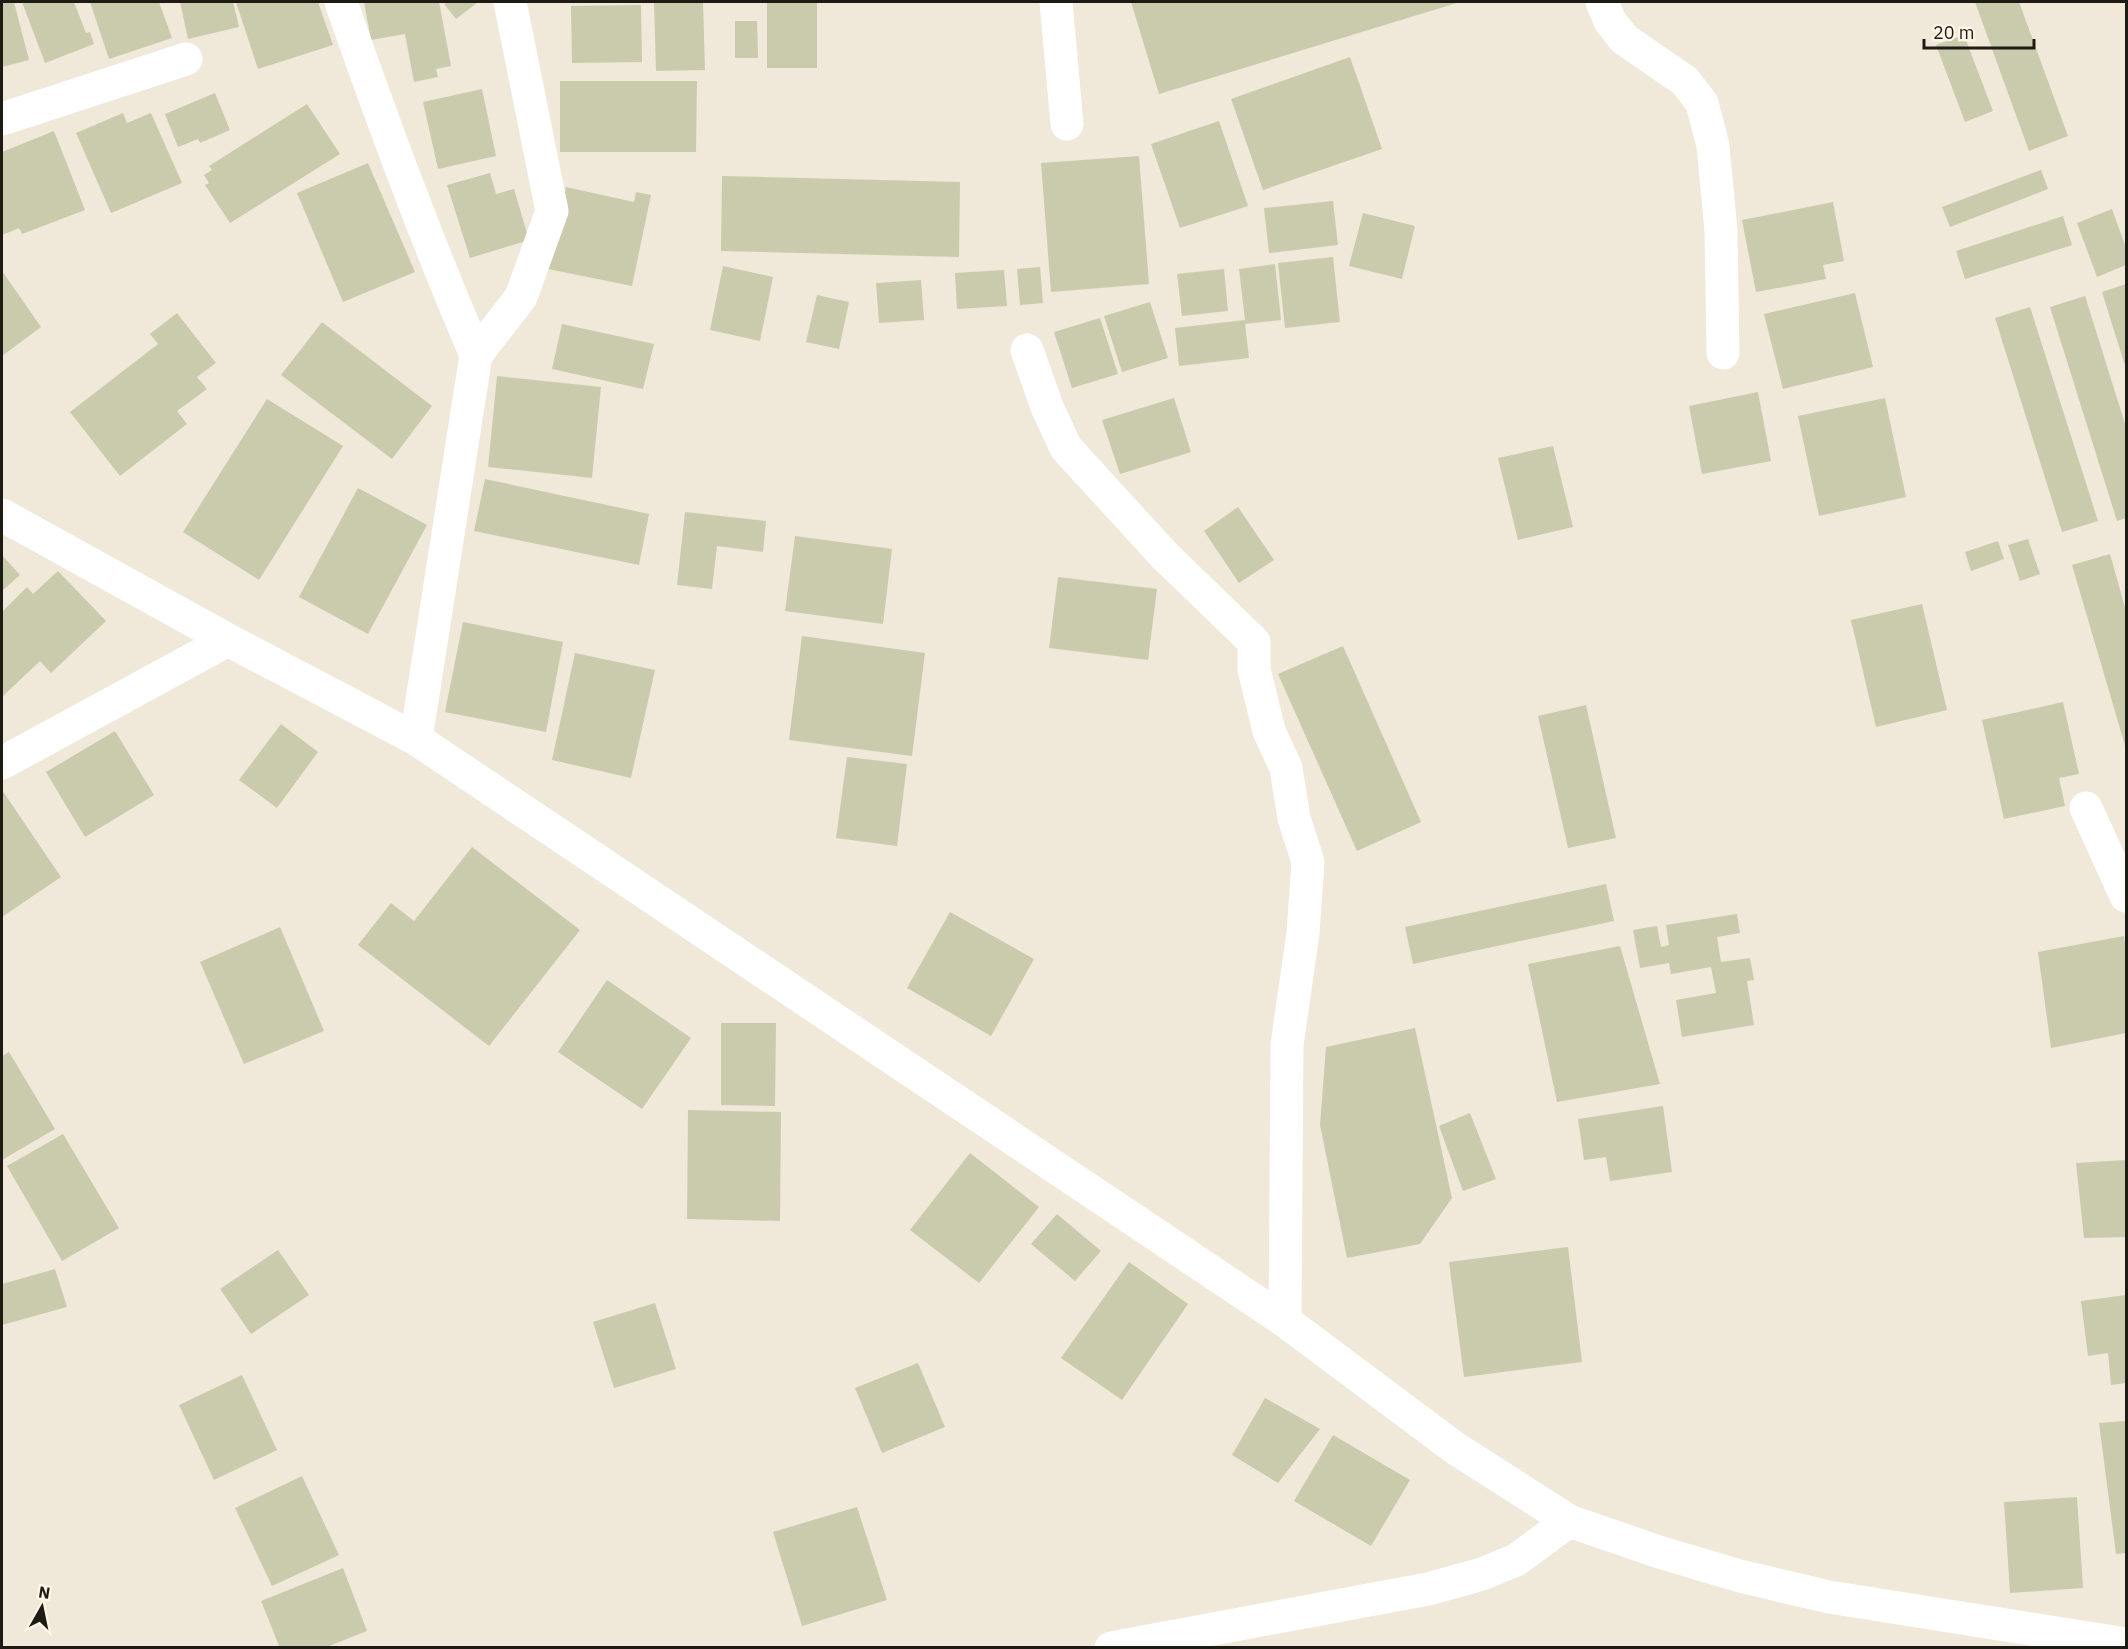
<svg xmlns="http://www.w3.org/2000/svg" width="2128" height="1649" viewBox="0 0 2128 1649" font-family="'IBM Plex Sans',sans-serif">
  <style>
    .building { fill: #c9cbac }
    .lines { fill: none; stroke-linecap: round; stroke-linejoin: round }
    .minor { stroke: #fff; stroke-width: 33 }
  </style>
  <rect width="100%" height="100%" fill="#f0e8d8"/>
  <!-- building -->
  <path class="building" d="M 2,2 L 14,2 L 29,60 L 2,67 Z
    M 22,2 L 74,2 L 86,33 L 90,32 L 94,44 L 45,63 Z
    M 90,2 L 159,2 L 172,38 L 109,59 Z
    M 180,2 L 233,2 L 239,27 L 188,39 Z
    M 236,2 L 318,2 L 333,45 L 258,69 Z
    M 364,2 L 439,2 L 451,66 L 436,69 L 438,77 L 414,82 L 405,34 L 371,40 Z
    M 448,2 L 478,2 L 456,19 L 444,4 Z
    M 654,2 L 703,2 L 705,70 L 656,71 Z
    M 767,2 L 817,2 L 817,68 L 767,68 Z
    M 1131,2 L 1460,2 L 1159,94 Z
    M 1975,2 L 2019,2 L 2068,136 L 2029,151 Z
    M 641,5 L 642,62 L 572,63 L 571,6 Z
    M 735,21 L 757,21 L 758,58 L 735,58 Z
    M 1964,35 L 1993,111 L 1965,122 L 1936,45 Z
    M 1350,57 L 1382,149 L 1263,190 L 1231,99 Z
    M 560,81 L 697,81 L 696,152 L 560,152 Z
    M 482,89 L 496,156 L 438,169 L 423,102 Z
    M 215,93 L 230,130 L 200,143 L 198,139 L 178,147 L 165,114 Z
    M 307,104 L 340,154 L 230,223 L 205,185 L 209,183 L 204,175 L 212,170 L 209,166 Z
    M 123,113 L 127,123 L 151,113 L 182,183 L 111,213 L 76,133 Z
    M 1219,121 L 1248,206 L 1180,228 L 1151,144 Z
    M 54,131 L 85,210 L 22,234 L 19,228 L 2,235 L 2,152 Z
    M 1139,156 L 1149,284 L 1051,292 L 1041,163 Z
    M 368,163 L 415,272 L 343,302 L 297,193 Z
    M 2041,170 L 2048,189 L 1950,227 L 1942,207 Z
    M 490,173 L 496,194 L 514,189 L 529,240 L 470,258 L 447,185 Z
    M 722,176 L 960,182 L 959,257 L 721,251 Z
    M 566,187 L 634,202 L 636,192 L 651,195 L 632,286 L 548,269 Z
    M 1333,201 L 1338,245 L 1269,253 L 1264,208 Z
    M 1833,202 L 1844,261 L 1823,265 L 1826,279 L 1756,292 L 1742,220 Z
    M 2112,209 L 2126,248 L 2126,265 L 2097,277 L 2077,223 Z
    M 1363,213 L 1415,226 L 1402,279 L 1349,266 Z
    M 2063,216 L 2072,245 L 1965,279 L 1956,251 Z
    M 1333,257 L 1340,322 L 1285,328 L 1278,263 Z
    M 1275,264 L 1281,320 L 1245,324 L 1249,358 L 1179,366 L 1175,328 L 1245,320 L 1239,269 Z
    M 723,266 L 773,277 L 760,341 L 710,330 Z
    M 1040,267 L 1043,303 L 1020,305 L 1017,269 Z
    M 1224,269 L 1228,311 L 1182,316 L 1177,274 Z
    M 1004,270 L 1007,306 L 957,309 L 955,273 Z
    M 2,271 L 41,327 L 2,356 Z
    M 921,280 L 924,320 L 879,323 L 876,283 Z
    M 2126,284 L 2126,369 L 2102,292 Z
    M 1855,293 L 1873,367 L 1783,389 L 1764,314 Z
    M 817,295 L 849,302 L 839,349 L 806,342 Z
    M 2085,296 L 2126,427 L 2126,518 L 2117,521 L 2050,307 Z
    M 1150,302 L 1168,358 L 1122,372 L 1104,316 Z
    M 2030,307 L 2098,521 L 2062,532 L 1995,318 Z
    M 177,313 L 216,363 L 197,377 L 207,389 L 177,411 L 187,424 L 120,476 L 70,412 L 158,344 L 150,334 Z
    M 1100,318 L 1118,374 L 1072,388 L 1054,332 Z
    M 322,322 L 432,406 L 392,459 L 281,375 Z
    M 562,324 L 654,344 L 643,389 L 552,369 Z
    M 497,376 L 601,387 L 592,478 L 488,467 Z
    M 1758,392 L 1771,461 L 1702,474 L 1689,406 Z
    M 1174,398 L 1191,452 L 1120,474 L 1102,420 Z
    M 1885,398 L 1906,497 L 1819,516 L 1798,416 Z
    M 267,399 L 343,446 L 259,580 L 183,532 Z
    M 1553,446 L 1573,527 L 1518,540 L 1498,458 Z
    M 485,479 L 649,514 L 639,565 L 474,531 Z
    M 358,488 L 427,525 L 368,634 L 299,597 Z
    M 1238,507 L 1274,560 L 1239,583 L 1204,531 Z
    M 685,512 L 766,521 L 763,552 L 717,546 L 712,589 L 677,585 Z
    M 795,536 L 892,549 L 883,624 L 785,611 Z
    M 2028,539 L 2040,574 L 2020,581 L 2008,545 Z
    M 1998,541 L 2004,559 L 1971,571 L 1965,552 Z
    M 2110,554 L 2126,611 L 2126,749 L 2072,565 Z
    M 2,555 L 20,575 L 2,591 Z
    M 58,571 L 106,621 L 51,673 L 40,661 L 2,697 L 2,612 L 27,587 L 33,594 Z
    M 1058,577 L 1157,589 L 1148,660 L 1049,648 Z
    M 1922,604 L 1947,710 L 1876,727 L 1851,620 Z
    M 463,622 L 563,642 L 546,732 L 445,712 Z
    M 802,636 L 925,653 L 912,756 L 789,740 Z
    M 1343,646 L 1421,822 L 1357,851 L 1278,674 Z
    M 575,653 L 655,670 L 631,778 L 552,760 Z
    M 2063,702 L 2079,774 L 2059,778 L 2065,806 L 2004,819 L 1982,720 Z
    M 1586,705 L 1616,838 L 1568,848 L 1538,716 Z
    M 281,724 L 318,752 L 277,808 L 239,780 Z
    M 115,731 L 154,795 L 85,837 L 46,772 Z
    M 847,757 L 907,764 L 897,846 L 836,838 Z
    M 2,790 L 61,877 L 2,917 Z
    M 472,847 L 580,930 L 489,1046 L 358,945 L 391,903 L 414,921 Z
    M 1606,884 L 1614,921 L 1413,964 L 1405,927 Z
    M 950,912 L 1034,959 L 991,1036 L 907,988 Z
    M 1737,914 L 1740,933 L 1717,937 L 1721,962 L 1750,958 L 1754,980 L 1747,981 L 1754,1025 L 1682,1037 L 1676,1000 L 1716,993 L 1711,967 L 1671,974 L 1669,963 L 1640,968 L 1633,930 L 1657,926 L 1661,947 L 1669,945 L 1666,925 Z
    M 280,927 L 324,1031 L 244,1064 L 200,962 Z
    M 2124,936 L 2126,950 L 2126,1033 L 2051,1048 L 2038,952 Z
    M 1620,946 L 1660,1084 L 1557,1102 L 1528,964 Z
    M 607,980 L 691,1038 L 642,1109 L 558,1052 Z
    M 721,1023 L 776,1023 L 775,1106 L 721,1105 Z
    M 1415,1028 L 1452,1198 L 1420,1244 L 1347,1258 L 1320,1125 L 1326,1047 Z
    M 9,1052 L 55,1129 L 2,1160 L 2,1056 Z
    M 1663,1106 L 1672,1172 L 1610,1181 L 1606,1157 L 1584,1160 L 1578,1119 Z
    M 688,1110 L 781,1112 L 780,1221 L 687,1219 Z
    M 1470,1113 L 1496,1179 L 1463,1191 L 1439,1126 Z
    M 63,1134 L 119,1228 L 62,1261 L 7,1166 Z
    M 970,1153 L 1039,1207 L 979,1283 L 910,1230 Z
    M 2126,1160 L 2126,1237 L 2084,1238 L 2076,1163 Z
    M 1057,1214 L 1101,1251 L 1075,1281 L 1031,1244 Z
    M 1568,1247 L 1582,1362 L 1464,1377 L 1449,1262 Z
    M 278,1250 L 309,1295 L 251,1334 L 220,1289 Z
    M 1129,1262 L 1188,1304 L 1122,1400 L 1061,1358 Z
    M 55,1269 L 67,1307 L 2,1325 L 2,1284 Z
    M 2126,1295 L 2126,1383 L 2111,1385 L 2108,1353 L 2088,1356 L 2081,1301 Z
    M 655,1303 L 676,1369 L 614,1388 L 593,1322 Z
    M 918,1363 L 945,1427 L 882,1453 L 855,1388 Z
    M 242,1375 L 277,1450 L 214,1480 L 179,1405 Z
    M 1265,1398 L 1320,1429 L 1278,1483 L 1232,1455 Z
    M 2126,1421 L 2126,1553 L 2116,1554 L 2099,1423 Z
    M 1333,1435 L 1410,1480 L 1371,1546 L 1294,1501 Z
    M 302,1476 L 339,1555 L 272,1586 L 235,1508 Z
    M 2077,1497 L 2083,1588 L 2010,1593 L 2004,1502 Z
    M 857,1507 L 887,1600 L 802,1626 L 773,1532 Z
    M 343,1568 L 367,1631 L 324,1648 L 280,1648 L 261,1601 Z"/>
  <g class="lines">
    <!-- minor -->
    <path class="minor" d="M 341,2 C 382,120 426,239 476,355 L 416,739
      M 1056,2 L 1067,124
      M 1602,2 L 1610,21 L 1624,39 L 1685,81 L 1702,103 L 1713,146 L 1721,231 L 1723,353
      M 2,119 L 186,59
      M 1027,350 L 1047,407 L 1066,448 L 1165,556 L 1254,642 L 1254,669 L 1269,731 L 1286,768 L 1294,818 L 1308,862 L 1303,933 L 1287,1045 L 1285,1321
      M 476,355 L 521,297 L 552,211 L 510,2
      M 2,515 L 228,640 L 416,739 L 1285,1321 L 1455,1448 L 1569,1521 L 1659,1552 L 1740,1576 L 1829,1597 L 2126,1644
      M 2,763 L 228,640
      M 2086,808 L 2126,896
      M 1111,1648 L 1428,1589 L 1482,1574 L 1516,1560 L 1569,1521"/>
  </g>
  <!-- border -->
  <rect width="2128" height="1649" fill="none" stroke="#1e1b15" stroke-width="6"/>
  <!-- north arrow -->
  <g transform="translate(42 1607) rotate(9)" stroke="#fdf5e5" stroke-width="4.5" paint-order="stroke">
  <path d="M0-4.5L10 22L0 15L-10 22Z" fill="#1e1b15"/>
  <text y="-9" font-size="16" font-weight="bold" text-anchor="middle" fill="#1e1b15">N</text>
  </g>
  <!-- scale -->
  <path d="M1924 39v9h110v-9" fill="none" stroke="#1e1b15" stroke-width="3"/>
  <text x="1933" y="39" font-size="18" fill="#1e1b15" stroke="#fdf5e5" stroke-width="4.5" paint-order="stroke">20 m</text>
</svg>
